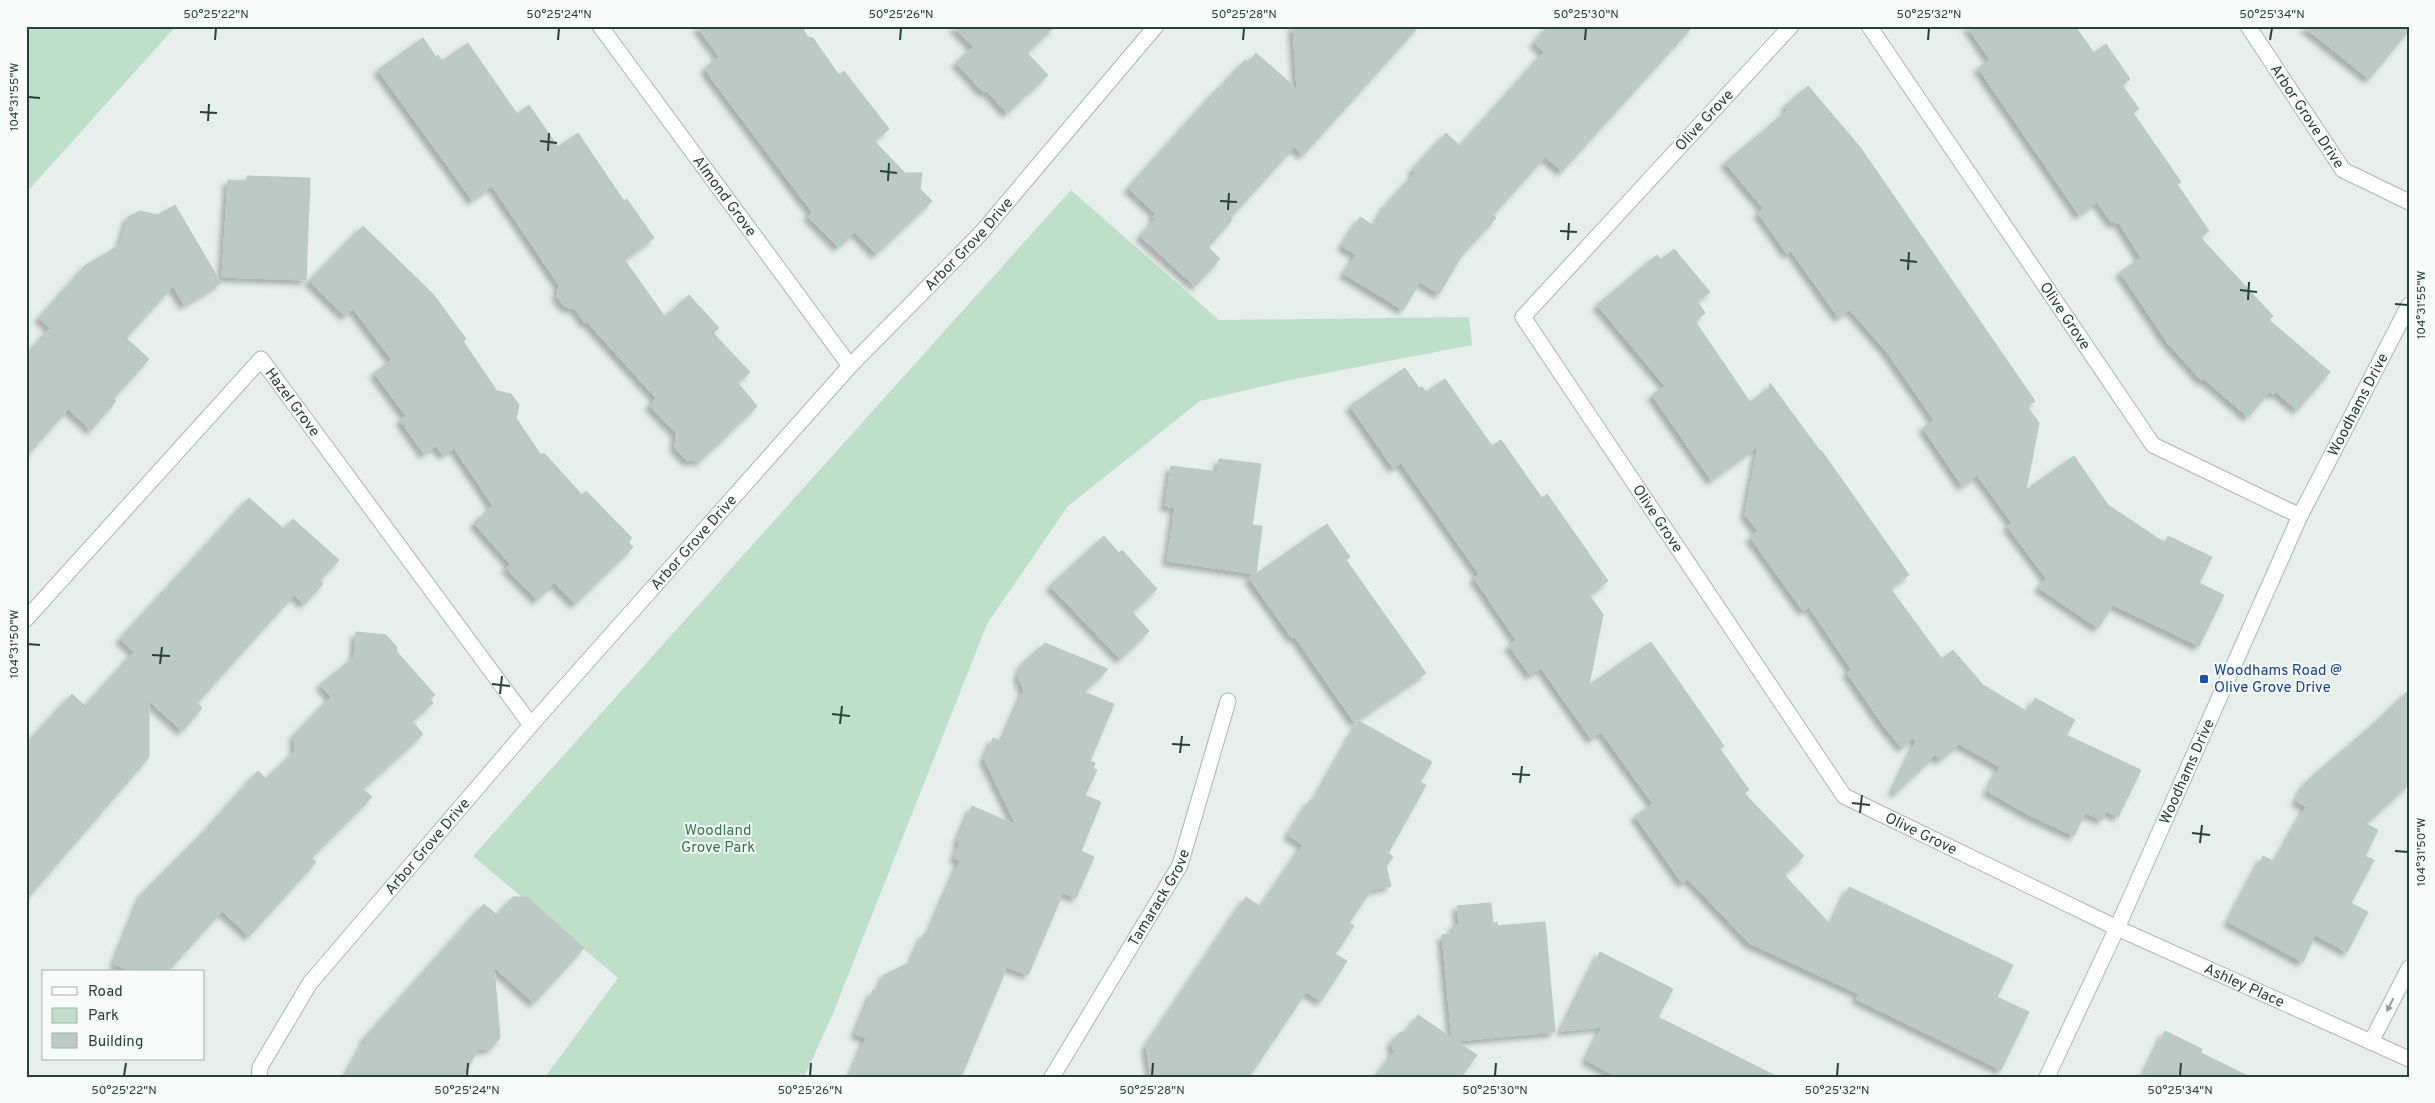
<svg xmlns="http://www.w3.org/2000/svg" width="2435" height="1103" viewBox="0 0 2435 1103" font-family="Overpass,sans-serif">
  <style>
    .green { fill: #bfe0c8 }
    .building { fill: #bbcac4; stroke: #b8c9c2; filter: url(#shadow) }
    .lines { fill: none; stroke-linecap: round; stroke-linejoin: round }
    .street-casing { stroke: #a8b8b2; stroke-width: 17 }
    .secondary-casing { stroke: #a4bbb3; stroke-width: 17 }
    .street { stroke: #fff; stroke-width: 15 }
    .secondary { stroke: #fff; stroke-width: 15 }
    .oneway { fill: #92a09c }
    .ticks { fill: none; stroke: #24423a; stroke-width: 2 }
    .transit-dot { fill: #1a4fb4; stroke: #f7fbf9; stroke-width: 2 }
    .labels { text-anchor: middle; stroke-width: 4; stroke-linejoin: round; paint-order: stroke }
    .street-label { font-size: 15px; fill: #24423a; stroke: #f7fbf9 }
    .transit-label { font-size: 15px; fill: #164399; stroke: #f7fbf9; text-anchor: start }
    .park-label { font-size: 15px; fill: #2d7a4b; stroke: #f7fbf9 }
    .neatline { fill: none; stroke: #24423a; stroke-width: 2 }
    .ticks-label { font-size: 12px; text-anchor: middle; fill: #24423a }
  </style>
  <defs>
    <filter id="shadow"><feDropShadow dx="-4.5" dy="4.5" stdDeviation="2.5" flood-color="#0004"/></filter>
  </defs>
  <rect width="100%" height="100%" fill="#e6efeb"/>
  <!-- green -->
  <path class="green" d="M 26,26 L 176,26 L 26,193 Z
    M 1071,190 L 1219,320 L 1469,317 L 1472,345 L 1290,380 L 1200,401 L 1068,506 L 987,624 L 832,1016 L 804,1077 L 545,1077 L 618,978 L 473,856 Z"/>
  <!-- building -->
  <path class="building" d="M 697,26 L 801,26 L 808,37 L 813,38 L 839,75 L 844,71 L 889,129 L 874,141 L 905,173 L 922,173 L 920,189 L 932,201 L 876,254 L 855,232 L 838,247 L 808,216 L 812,212 L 711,78 L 705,68 L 719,57 Z
    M 953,26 L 1055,26 L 1027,53 L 1048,75 L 1007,113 L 986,90 L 984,93 L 956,63 L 973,47 Z
    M 1293,26 L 1419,26 L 1303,155 L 1294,147 L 1230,218 L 1232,220 L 1208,247 L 1220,259 L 1195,286 L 1140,236 L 1155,219 L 1152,217 L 1156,214 L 1128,188 L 1218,88 L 1219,89 L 1245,60 L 1248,63 L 1256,53 L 1297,89 Z
    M 1548,26 L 1693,26 L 1562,171 L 1545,157 L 1493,215 L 1496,218 L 1462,255 L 1439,294 L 1420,282 L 1403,310 L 1344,274 L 1356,255 L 1342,246 L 1360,217 L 1374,226 L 1385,206 L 1415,173 L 1412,170 L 1446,133 L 1460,146 L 1544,52 L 1534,43 Z
    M 1967,26 L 2075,26 L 2094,53 L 2106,44 L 2130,79 L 2122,85 L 2139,109 L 2133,113 L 2181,182 L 2177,184 L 2209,231 L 2200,237 L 2273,316 L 2269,320 L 2330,372 L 2297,410 L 2276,392 L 2273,395 L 2270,391 L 2248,417 L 2204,379 L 2202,381 L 2167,342 L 2120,272 L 2141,258 L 2119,223 L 2111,222 L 2097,202 L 2079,215 L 1978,68 L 1990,60 Z
    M 2303,26 L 2409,26 L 2409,30 L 2369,79 Z
    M 423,38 L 436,57 L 438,55 L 442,61 L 468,43 L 517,114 L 529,105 L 558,147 L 578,133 L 624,201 L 627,199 L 654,238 L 624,259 L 665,317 L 689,295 L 719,328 L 713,333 L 750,372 L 738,383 L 757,406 L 700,461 L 686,460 L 675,448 L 676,433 L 649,405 L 656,398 L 587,322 L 585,323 L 575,309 L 565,307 L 557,297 L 559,285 L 492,186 L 472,200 L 378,70 Z
    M 1808,86 L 1860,147 L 2035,401 L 2027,406 L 2039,423 L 2026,490 L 2074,456 L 2108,505 L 2165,543 L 2168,536 L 2212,557 L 2199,583 L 2224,595 L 2199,646 L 2113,605 L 2098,628 L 2039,588 L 2046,578 L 2007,526 L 2012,523 L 1977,475 L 1962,486 L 1923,428 L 1934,420 L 1886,351 L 1850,310 L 1838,317 L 1791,251 L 1787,254 L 1758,213 L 1763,208 L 1725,163 L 1788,110 L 1785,106 Z
    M 247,176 L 310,178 L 306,280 L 222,277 L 228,180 L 247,181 Z
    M 175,205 L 221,283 L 184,305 L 173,286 L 126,338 L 149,359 L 113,399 L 116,401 L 91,430 L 68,409 L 26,457 L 26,355 L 50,328 L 39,318 L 86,265 L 120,245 L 128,217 L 140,211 L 158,215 Z
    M 363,226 L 433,294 L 466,339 L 463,341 L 497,391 L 511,394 L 519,405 L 516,418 L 540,454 L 545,454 L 582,495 L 586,491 L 632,538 L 628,542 L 633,547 L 575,604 L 554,583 L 537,600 L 506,568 L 510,564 L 474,523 L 493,506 L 454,448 L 443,455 L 436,446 L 424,454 L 400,420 L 406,416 L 374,373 L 392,360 L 353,309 L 345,316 L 309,281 Z
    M 1674,249 L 1710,292 L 1697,301 L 1705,313 L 1695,321 L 1750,402 L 1769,388 L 1770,383 L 1820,451 L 1821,450 L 1909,575 L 1890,588 L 1942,659 L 1953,650 L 1983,685 L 2028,712 L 2035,698 L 2075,720 L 2066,735 L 2141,770 L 2118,817 L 2106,811 L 2102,820 L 2085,813 L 2074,836 L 2029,815 L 1987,791 L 2000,767 L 1959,744 L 1940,760 L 1935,755 L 1896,793 L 1893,791 L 1916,742 L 1913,738 L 1902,748 L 1883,725 L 1847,673 L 1851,669 L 1809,607 L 1803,611 L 1750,537 L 1758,531 L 1745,515 L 1758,446 L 1711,480 L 1652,395 L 1665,386 L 1597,305 L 1657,255 L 1661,260 Z
    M 1405,368 L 1419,388 L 1422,387 L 1426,392 L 1445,379 L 1492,446 L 1501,440 L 1542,498 L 1547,494 L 1608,581 L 1589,595 L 1603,614 L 1589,685 L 1651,642 L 1724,746 L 1720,749 L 1749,790 L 1744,793 L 1804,856 L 1784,875 L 1831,925 L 1849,887 L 2013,965 L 1997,997 L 2029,1012 L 2001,1070 L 1856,999 L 1859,994 L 1749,943 L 1688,879 L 1682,883 L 1635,816 L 1653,804 L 1601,732 L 1591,739 L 1541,668 L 1530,675 L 1509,646 L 1516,640 L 1474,578 L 1479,574 L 1401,463 L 1393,468 L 1350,406 Z
    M 1219,459 L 1261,464 L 1252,525 L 1262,526 L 1256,574 L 1327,524 L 1350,557 L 1346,560 L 1426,673 L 1354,722 L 1295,637 L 1292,638 L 1249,578 L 1255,574 L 1167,561 L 1175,508 L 1165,506 L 1171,466 L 1218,472 Z
    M 249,498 L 284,529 L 293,519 L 339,560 L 320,580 L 323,584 L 304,604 L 294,595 L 273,618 L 197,703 L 202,708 L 182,731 L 149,701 L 149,757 L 26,900 L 26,744 L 72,694 L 85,706 L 134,652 L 120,639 Z
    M 1104,536 L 1119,553 L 1122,550 L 1157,589 L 1132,612 L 1149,631 L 1120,659 L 1050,586 Z
    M 356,632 L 386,635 L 396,646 L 397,652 L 435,695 L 430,699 L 433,703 L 412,721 L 423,734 L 363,789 L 372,797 L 311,858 L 316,862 L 249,936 L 222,911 L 167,972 L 133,972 L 114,964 L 142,894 L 203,833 L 258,771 L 266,779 L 295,751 L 294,735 L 331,697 L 320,685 L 354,657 Z
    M 1045,643 L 1108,669 L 1084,692 L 1114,704 L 1090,761 L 1095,763 L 1093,768 L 1097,770 L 1085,795 L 1101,802 L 1081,851 L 1094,857 L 1076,898 L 1063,893 L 1028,975 L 1007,967 L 961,1077 L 850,1077 L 866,1038 L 855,1034 L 873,990 L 878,992 L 884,975 L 911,962 L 924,933 L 928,935 L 960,861 L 954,858 L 960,843 L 957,842 L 972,806 L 1016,825 L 984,759 L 993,738 L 1002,742 L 1024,691 L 1018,676 L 1023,663 Z
    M 2409,690 L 2409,784 L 2366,824 L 2378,830 L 2365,856 L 2374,860 L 2351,903 L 2368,912 L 2347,952 L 2315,935 L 2303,962 L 2228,922 L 2263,856 L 2275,862 L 2306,807 L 2296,801 L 2306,782 L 2377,721 Z
    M 1359,721 L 1432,762 L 1420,782 L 1426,785 L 1388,853 L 1393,857 L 1386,866 L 1391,886 L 1371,890 L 1349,923 L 1354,926 L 1335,954 L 1347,961 L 1321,1001 L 1306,992 L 1249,1077 L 1151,1077 L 1146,1046 L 1246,897 L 1261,907 L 1303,845 L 1288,835 L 1310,800 L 1313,802 Z
    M 513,897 L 527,897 L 584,948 L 534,1003 L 494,967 L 500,1038 L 490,1049 L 478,1049 L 463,1077 L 345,1077 L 363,1044 L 370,1046 L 363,1040 L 484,904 L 497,915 Z
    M 1491,903 L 1493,923 L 1497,922 L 1497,926 L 1545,922 L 1555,1032 L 1456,1041 L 1477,1055 L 1461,1077 L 1376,1077 L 1394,1052 L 1391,1043 L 1399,1033 L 1407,1031 L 1418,1015 L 1452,1038 L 1442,935 L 1454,934 L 1453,925 L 1459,925 L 1457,906 Z
    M 1600,952 L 1673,989 L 1658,1017 L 1778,1077 L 1617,1077 L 1586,1060 L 1602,1027 L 1561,1031 Z
    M 2165,1031 L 2202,1049 L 2201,1053 L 2250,1077 L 2143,1077 Z"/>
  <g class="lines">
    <defs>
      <g id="street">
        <path id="s1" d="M 600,26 L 850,366"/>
        <path id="s2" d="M 1791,26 L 1523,317 L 1844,796 L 2117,928 L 2409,1059"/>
        <path id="s3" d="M 1869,26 L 2153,445 L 2300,516"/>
        <path id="s4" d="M 2248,26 L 2343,170 L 2409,202"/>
        <path id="s5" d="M 26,619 L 261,359 L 531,725"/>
        <path d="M 2371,1042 L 2409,968"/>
        <path id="s6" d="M 259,1077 L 260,1067 L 310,983 L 531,725 L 850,366 L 982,232 L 1156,26"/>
        <path id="s7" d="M 1052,1077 L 1180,865 L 1228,701"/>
      </g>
      <g id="secondary">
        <path id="s8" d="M 2047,1077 L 2117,928 L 2300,516 L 2409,305"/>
      </g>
    </defs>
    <!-- street casing -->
    <use href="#street" class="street-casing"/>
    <!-- secondary casing -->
    <use href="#secondary" class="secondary-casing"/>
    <!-- street -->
    <use href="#street" class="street"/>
    <!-- secondary -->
    <use href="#secondary" class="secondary"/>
  </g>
  <!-- one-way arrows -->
  <defs><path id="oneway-solid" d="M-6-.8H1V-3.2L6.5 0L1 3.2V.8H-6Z" transform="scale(1.25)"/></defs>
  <use class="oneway" href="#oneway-solid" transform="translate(2390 1005) rotate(117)"/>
  <!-- ticks -->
  <path class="ticks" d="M 215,40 L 216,28M 558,40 L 559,28M 900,40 L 901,28M 1243,40 L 1244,28M 1585,40 L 1586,28M 1928,40 L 1929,28M 2270,40 L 2272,28M 28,97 L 40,98M 200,112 L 217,113M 208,121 L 209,104M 540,141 L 557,143M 548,151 L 549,133M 880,171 L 897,173M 888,181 L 889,163M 1220,201 L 1237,202M 1228,210 L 1229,193M 1560,231 L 1577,232M 1568,240 L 1569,223M 1900,260 L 1917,262M 1908,270 L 1909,252M 2240,290 L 2257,292M 2248,300 L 2249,282M 2395,304 L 2408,305M 28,644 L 40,645M 152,655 L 170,656M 160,664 L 162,647M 492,684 L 510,686M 500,694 L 502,676M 832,714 L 850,716M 840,724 L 842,706M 1172,744 L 1190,745M 1180,753 L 1182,736M 1512,774 L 1530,775M 1520,783 L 1522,766M 1852,803 L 1870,805M 1860,813 L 1862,795M 2192,833 L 2210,835M 2200,843 L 2202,825M 2395,851 L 2408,852M 124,1076 L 126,1063M 467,1076 L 468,1063M 810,1076 L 811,1063M 1152,1076 L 1153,1063M 1495,1076 L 1496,1063M 1837,1076 L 1838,1063M 2180,1076 L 2181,1063"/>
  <!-- markers -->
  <rect class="transit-dot" x="2199" y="674" width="10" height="10" rx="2.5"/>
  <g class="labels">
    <!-- street labels -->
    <g class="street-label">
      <text dy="5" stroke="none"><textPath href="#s4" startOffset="108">Arbor Grove Drive</textPath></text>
      <text transform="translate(1704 120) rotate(-47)" y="5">Olive Grove</text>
      <text dy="5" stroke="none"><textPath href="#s1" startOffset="211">Almond Grove</textPath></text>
      <text dy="5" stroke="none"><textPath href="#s6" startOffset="1098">Arbor Grove Drive</textPath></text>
      <text dy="5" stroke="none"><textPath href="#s3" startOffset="350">Olive Grove</textPath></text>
      <text dy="5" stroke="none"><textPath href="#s5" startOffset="404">Hazel Grove</textPath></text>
      <text dy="5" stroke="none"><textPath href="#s8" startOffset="741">Woodhams Drive</textPath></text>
      <text dy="5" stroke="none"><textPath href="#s2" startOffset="638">Olive Grove</textPath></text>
      <text dy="5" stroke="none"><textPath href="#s6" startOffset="692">Arbor Grove Drive</textPath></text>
      <text dy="5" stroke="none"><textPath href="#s8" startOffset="336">Woodhams Drive</textPath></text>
      <text dy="5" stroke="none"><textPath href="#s2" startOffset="1058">Olive Grove</textPath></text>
      <text dy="5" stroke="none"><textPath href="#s6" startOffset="288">Arbor Grove Drive</textPath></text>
      <text dy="5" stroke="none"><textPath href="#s7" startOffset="209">Tamarack Grove</textPath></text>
      <text dy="5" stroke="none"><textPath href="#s2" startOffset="1415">Ashley Place</textPath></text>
    </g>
    <!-- transit labels -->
    <g class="transit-label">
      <text x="2214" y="675">Woodhams Road @<tspan x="2214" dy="17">Olive Grove Drive</tspan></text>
    </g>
    <!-- park labels -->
    <g class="park-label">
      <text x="718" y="835">Woodland<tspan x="718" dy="17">Grove Park</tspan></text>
    </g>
  </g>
  <!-- border -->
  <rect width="2435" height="1103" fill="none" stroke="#f7fbf9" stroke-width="55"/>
  <!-- legend -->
  <rect x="42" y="970" width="162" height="90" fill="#f7fbf9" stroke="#a3b1ad"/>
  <rect x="52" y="987" width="25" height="8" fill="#ffffff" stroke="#a3b1ad"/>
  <text x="88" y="996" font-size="15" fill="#24423a">Road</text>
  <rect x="52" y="1008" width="25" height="15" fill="#bfe0c8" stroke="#a3b1ad"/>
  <text x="88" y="1020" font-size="15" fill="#24423a">Park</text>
  <rect x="52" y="1033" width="25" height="15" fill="#bbcac4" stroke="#a3b1ad"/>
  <text x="88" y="1046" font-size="15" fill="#24423a">Building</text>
  <rect x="28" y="28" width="2380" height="1048" class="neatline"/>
  <g class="ticks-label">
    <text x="216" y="18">50°25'22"N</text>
    <text x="559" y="18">50°25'24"N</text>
    <text x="901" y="18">50°25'26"N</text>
    <text x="1244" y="18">50°25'28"N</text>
    <text x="1586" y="18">50°25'30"N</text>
    <text x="1929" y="18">50°25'32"N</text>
    <text x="2272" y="18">50°25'34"N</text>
    <text transform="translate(14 97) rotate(-90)" y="4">104°31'55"W</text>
    <text transform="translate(2421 305) rotate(-90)" y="4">104°31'55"W</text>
    <text transform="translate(14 644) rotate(-90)" y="4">104°31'50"W</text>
    <text transform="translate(2421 852) rotate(-90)" y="4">104°31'50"W</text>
    <text x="124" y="1094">50°25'22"N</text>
    <text x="467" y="1094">50°25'24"N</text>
    <text x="810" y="1094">50°25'26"N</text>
    <text x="1152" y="1094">50°25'28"N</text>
    <text x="1495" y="1094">50°25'30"N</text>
    <text x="1837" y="1094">50°25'32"N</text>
    <text x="2180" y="1094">50°25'34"N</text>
  </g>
</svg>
